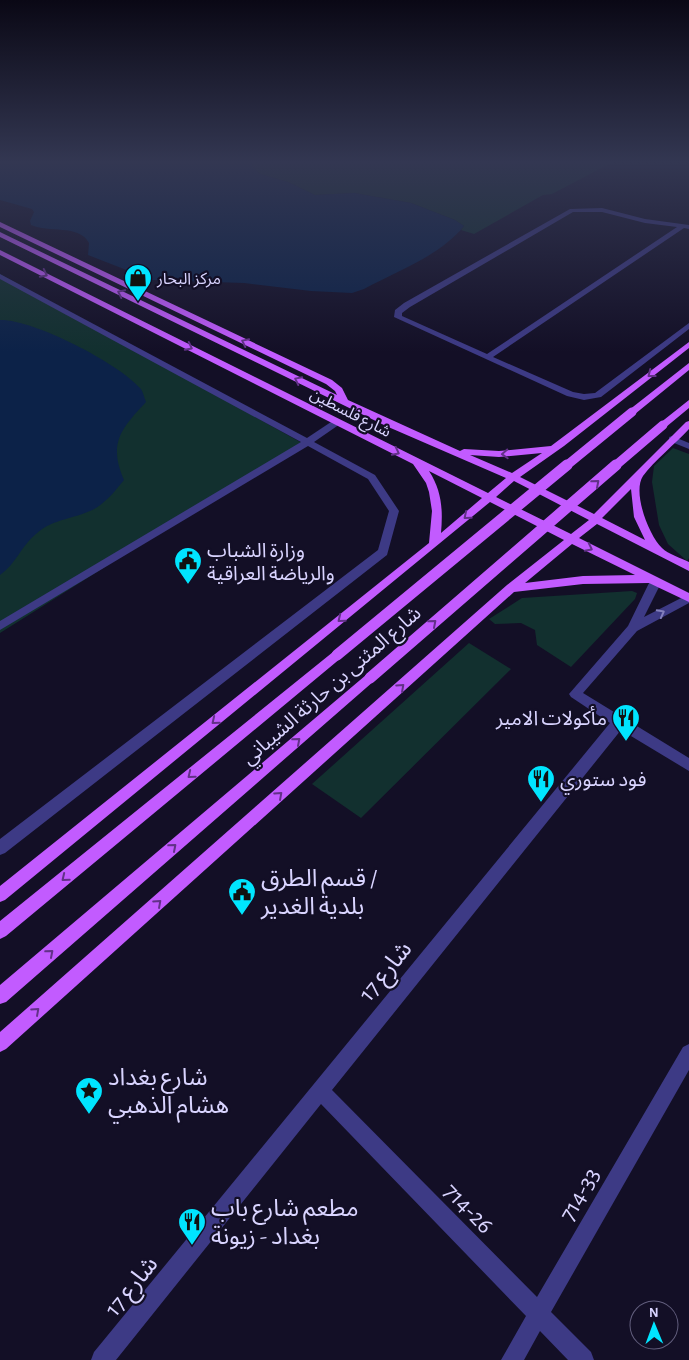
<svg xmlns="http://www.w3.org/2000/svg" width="689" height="1360" viewBox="0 0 689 1360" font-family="'Alegreya Sans','Noto Sans Arabic',sans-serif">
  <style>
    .green { fill: #12302f }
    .water { fill: #0c2248 }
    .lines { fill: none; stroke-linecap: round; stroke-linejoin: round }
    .minor { fill: #3d3a85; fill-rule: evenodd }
    .major { fill: #c25bff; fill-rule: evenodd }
    .major-bridge-far1 { stroke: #c25bff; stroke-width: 9 }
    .major-bridge { stroke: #c25bff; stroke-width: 11 }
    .oneway { stroke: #623188 }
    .oneway2 { stroke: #837fbc }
    .labels { text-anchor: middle; stroke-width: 4.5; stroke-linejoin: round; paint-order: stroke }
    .far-poi-label { font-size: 16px; fill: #d9d4ff; stroke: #130f26; text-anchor: start }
    .far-street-label { font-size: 16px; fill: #d9d4ff; stroke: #130f26 }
    .poi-label { font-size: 20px; fill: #d9d4ff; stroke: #130f26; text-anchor: start }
    .street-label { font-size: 20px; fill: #d9d4ff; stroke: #130f26 }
    .near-poi-label { font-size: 24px; fill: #d9d4ff; stroke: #130f26; text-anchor: start }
    .near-street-label { font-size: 24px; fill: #d9d4ff; stroke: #130f26 }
  </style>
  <rect width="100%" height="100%" fill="#130f26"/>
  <!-- green -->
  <path class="green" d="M 254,162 L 613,162 L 552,194 L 543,195 L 474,234 L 461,230 L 464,226 L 455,220 L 411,203 L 354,193 L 315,195 L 288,182 L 260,174 L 251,165 Z
    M 0,274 L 302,443 L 0,633 Z
    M 673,448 L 689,454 L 689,558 L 687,561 L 668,544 L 659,525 L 652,482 L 654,466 Z
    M 632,591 L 637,593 L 635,599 L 571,667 L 537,645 L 535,630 L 521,623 L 495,624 L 489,619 L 522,598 Z
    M 469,643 L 511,669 L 361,818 L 312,784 Z"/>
  <!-- water -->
  <path class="water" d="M 0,162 L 254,162 L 251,165 L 260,174 L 288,182 L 315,195 L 354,193 L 411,203 L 455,220 L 464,226 C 440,256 397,271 364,289 L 352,293 L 311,291 L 244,283 L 152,280 L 88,255 L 89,243 C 79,224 48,233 31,225 L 30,221 L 34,212 L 32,209 L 0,200 Z
    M 0,320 C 33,319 118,363 140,388 C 143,391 144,397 146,402 C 121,429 108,443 124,480 C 116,490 107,501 96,508 C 77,519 53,518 36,534 C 21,546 16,564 0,575 Z"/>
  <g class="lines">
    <!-- minor -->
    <path class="minor" d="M 602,208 L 645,219 L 689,225 L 689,229 L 684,228 L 493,357 L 573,392 L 584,394 L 595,393 L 689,323 L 689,329 L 601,397 L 584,400 L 567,396 L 394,317 L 395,310 L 404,303 L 570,209 ZM 573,212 L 602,212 L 645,223 L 677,227 L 487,354 L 402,316 L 402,313 L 410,307 Z
      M 0,274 L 307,438 L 334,420 L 340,420 L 340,424 L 314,442 L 375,475 L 399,511 L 387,555 L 5,853 L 0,855 L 0,839 L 378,550 L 389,511 L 368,479 L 308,446 L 0,630 L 0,621 L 301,442 L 0,279 Z
      M 672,436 L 689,443 L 689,449 L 669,441 L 669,437 Z
      M 656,577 L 662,581 L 644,617 L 689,594 L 689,603 L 637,631 L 583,693 L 689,758 L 689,771 L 621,730 L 332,1090 L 537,1297 L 683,1047 L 689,1044 L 689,1070 L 551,1312 L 591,1352 L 594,1360 L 568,1360 L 540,1331 L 524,1360 L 501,1360 L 526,1316 L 321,1104 L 116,1360 L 91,1360 L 94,1352 L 610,723 L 571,697 L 569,694 L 628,626 L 650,581 Z"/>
    <!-- major -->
    <path class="major" d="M 0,222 L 332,380 L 342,388 L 348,400 L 460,451 L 464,449 L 499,451 L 551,446 L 689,342 L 689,348 L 564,446 L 520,477 L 594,514 L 686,422 L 689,421 L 689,429 C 676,443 654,461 643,476 C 632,492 649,536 662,548 C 668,554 681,558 689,562 L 689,571 L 597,524 L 579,538 L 689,593 L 689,602 L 649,583 L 583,584 L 514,592 L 6,1049 L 0,1052 L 0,1032 L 507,585 L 564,540 L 490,502 L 5,900 L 0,902 L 0,886 L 429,543 L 432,511 L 429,492 L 426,483 L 413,464 L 0,255 L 0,250 L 488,493 L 506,478 L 386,426 L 0,237 L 0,232 L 2,233 L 337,395 L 335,391 L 326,384 L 0,227 ZM 542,453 L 512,473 L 470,455 L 499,457 ZM 429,471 L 482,498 L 441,533 C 443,510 442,491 429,471 ZM 514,481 L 589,520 L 571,534 L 496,497 ZM 631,489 L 634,517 L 645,540 L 602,518 ZM 572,544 L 635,575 L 583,576 L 525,583 Z
      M 689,363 L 689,370 L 635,414 L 629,414 L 629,410 Z
      M 689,400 L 689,408 L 666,427 L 660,427 L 660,423 Z
      M 337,650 L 341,652 L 343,655 L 341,658 L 6,936 L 0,939 L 0,921 L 333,652 Z
      M 370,673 L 374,675 L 376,678 L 374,681 L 6,1002 L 0,1004 L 0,985 L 366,675 Z"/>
    <!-- major-bridge-far1 -->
    <path class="major-bridge-far1" d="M 566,466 L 632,412
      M 615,466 L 663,425"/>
    <!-- major-bridge -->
    <path class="major-bridge" d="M 337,655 L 567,465
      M 370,678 L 616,465"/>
  </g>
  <!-- one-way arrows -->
  <defs><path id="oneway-chevron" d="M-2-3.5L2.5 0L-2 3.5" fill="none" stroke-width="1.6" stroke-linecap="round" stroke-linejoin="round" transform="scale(1.25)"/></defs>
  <g class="oneway">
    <use href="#oneway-chevron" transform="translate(44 274) rotate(27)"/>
    <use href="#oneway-chevron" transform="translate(121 293) rotate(-154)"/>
    <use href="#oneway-chevron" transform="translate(245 342) rotate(-154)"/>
    <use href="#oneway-chevron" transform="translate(189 347) rotate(27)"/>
    <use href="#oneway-chevron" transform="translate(651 374) rotate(142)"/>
    <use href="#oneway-chevron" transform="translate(298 380) rotate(-154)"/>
    <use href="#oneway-chevron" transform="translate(396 452) rotate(27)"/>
    <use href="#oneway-chevron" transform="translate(505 454) rotate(177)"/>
    <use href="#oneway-chevron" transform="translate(596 483) rotate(-41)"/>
    <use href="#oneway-chevron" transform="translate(467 516) rotate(140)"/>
    <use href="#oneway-chevron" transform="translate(589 548) rotate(27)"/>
    <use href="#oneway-chevron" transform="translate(341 619) rotate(141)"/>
    <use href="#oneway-chevron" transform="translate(433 623) rotate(-41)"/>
    <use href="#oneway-chevron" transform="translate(401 687) rotate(-42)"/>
    <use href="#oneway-chevron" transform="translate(215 721) rotate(141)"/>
    <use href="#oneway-chevron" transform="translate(297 741) rotate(-41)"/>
    <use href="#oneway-chevron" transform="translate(191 775) rotate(141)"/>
    <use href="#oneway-chevron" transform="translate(279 795) rotate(-42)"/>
    <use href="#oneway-chevron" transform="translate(173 847) rotate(-41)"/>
    <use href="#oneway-chevron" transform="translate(65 878) rotate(141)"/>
    <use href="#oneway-chevron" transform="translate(158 903) rotate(-42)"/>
    <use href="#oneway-chevron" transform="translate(50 953) rotate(-41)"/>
    <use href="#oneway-chevron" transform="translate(36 1011) rotate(-42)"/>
  </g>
  <use class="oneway2" href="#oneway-chevron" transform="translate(661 613) rotate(-28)"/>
  <!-- sky -->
  <linearGradient id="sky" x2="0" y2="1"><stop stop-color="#0a0815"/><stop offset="0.46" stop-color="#333752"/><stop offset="1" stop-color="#333752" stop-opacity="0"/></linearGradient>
  <rect width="689" height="352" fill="url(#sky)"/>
  <!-- icons -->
  <defs>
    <symbol id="shop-pin" viewBox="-11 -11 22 30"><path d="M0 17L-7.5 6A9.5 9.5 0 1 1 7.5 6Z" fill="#00e5ff" stroke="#130f26"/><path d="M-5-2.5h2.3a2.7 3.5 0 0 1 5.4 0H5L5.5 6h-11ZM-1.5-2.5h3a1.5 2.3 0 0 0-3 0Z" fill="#111"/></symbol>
    <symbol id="civic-pin" viewBox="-11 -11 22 30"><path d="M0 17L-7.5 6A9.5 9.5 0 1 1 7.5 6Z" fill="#00e5ff" stroke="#130f26"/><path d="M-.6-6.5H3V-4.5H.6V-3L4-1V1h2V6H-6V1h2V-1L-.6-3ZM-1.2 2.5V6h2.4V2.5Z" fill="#111"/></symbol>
    <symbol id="restaurant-pin" viewBox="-11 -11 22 30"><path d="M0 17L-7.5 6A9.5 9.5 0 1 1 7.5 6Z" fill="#00e5ff" stroke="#130f26"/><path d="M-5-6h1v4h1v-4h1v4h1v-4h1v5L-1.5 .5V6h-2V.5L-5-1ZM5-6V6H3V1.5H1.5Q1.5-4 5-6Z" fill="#111"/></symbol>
    <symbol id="sight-pin" viewBox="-11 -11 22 30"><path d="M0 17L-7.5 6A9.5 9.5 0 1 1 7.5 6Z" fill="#00e5ff" stroke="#130f26"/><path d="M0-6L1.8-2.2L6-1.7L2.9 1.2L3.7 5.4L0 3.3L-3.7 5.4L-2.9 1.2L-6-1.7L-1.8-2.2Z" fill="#111"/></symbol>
  </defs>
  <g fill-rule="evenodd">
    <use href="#shop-pin" x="122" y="262" width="32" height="43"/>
    <use href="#civic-pin" x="172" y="545" width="32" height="43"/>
    <use href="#restaurant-pin" x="610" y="702" width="32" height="43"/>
    <use href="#restaurant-pin" x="525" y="763" width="32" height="43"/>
    <use href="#civic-pin" x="226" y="876" width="32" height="43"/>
    <use href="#sight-pin" x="73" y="1075" width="32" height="43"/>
    <use href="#restaurant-pin" x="176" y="1206" width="32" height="43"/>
  </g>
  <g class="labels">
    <!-- far-poi labels -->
    <g class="far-poi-label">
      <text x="157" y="284">مركز البحار</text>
    </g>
    <!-- far-street labels -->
    <g class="far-street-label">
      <text transform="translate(351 412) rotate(27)" y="6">شارع فلسطين</text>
    </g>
    <!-- poi labels -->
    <g class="poi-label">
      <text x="207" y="557">وزارة الشباب<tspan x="207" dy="23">والرياضة العراقية</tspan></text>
      <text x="607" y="725" text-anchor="end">مأكولات الامير</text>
      <text x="560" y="786">فود ستوري</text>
    </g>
    <!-- street labels -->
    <g class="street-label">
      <text transform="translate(331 685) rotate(-41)" y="7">شارع المثنى بن حارثة الشيباني</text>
    </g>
    <!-- near-poi labels -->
    <g class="near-poi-label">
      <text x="261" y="886">قسم الطرق /<tspan x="261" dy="28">بلدية الغدير</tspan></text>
      <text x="108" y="1085">شارع بغداد<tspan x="108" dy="28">هشام الذهبي</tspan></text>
      <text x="211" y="1216">مطعم شارع باب<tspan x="211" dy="28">بغداد - زيونة</tspan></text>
    </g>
    <!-- near-street labels -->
    <g class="near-street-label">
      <text transform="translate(385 971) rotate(-51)" y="8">شارع 17</text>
      <text transform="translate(579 1194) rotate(-60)" y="8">714-33</text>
      <text transform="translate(469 1208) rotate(46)" y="8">714-26</text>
      <text transform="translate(131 1286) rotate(-51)" y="8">شارع 17</text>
    </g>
  </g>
  <!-- north arrow -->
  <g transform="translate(654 1325) rotate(359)"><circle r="24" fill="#130f26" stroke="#625e7d"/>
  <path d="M0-4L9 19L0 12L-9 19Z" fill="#00e5ff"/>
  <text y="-8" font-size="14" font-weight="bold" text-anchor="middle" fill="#d9d4ff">N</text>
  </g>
</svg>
